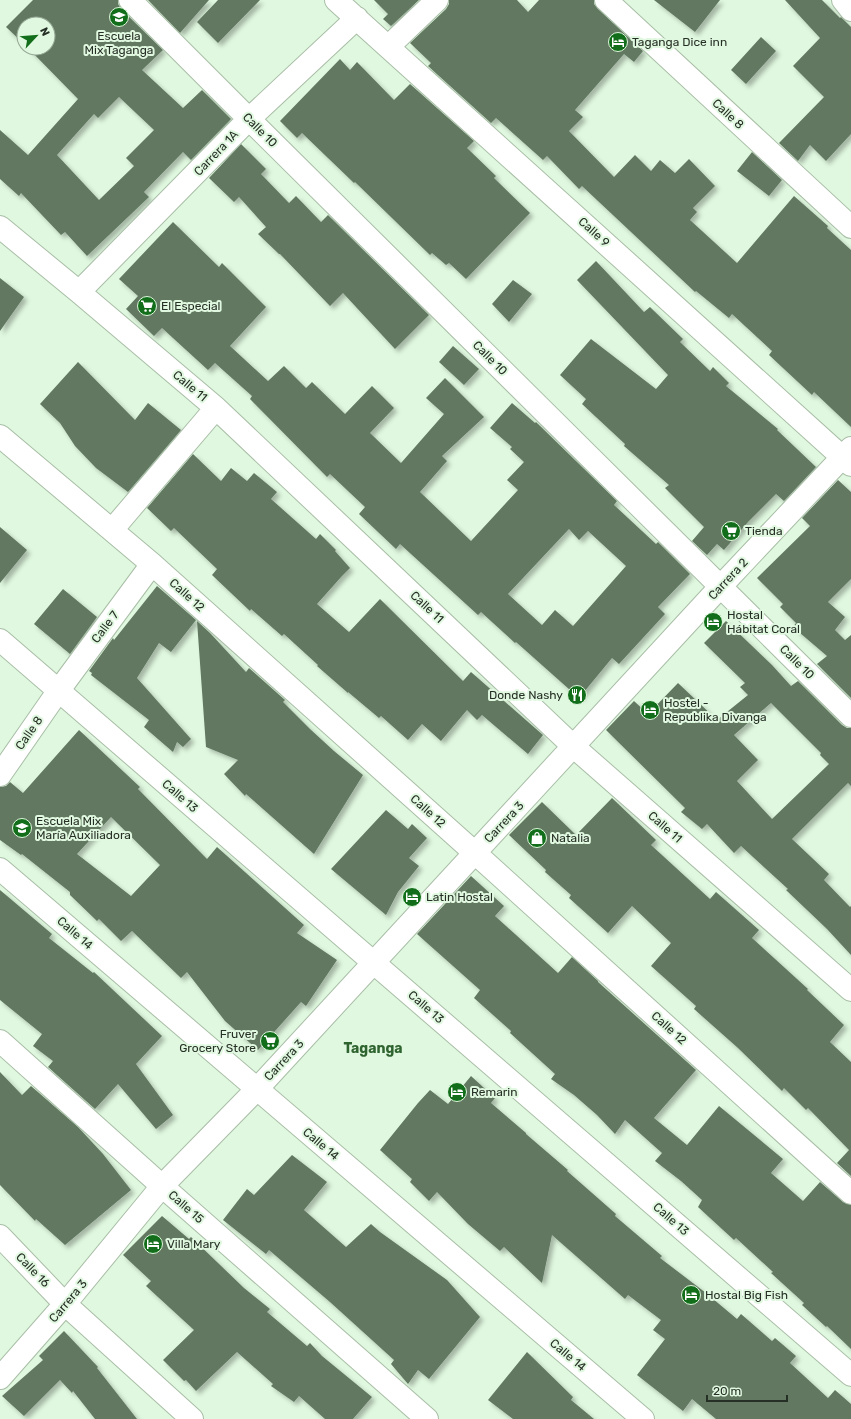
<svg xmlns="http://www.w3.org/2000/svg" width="851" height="1419" viewBox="0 0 851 1419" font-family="Rubik,sans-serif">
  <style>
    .building { fill: #627861; fill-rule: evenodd; filter: url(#shadow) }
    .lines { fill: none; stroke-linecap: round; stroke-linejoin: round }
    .street-casing { stroke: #a8bea6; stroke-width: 24 }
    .street { stroke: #fff; stroke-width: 22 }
    .labels { text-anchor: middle; stroke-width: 4; stroke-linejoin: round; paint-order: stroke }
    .poi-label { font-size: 12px; fill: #262f26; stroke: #e0f8df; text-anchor: start }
    .street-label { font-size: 12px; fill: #262f26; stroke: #e0f8df }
    .quarter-label { font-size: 14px; font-weight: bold; fill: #2f6430; stroke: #e0f8df }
  </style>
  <defs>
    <filter id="shadow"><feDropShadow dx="3.5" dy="3.5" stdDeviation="2" flood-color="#0004"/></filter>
  </defs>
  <rect width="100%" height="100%" fill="#e0f8df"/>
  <!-- building -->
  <path class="building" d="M 33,0 L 118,0 L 118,4 L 121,9 L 163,50 L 142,70 L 183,108 L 202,90 L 231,119 L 191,160 L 183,152 L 144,192 L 149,197 L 87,256 L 65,232 L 61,235 L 21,193 L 19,196 L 0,179 L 0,130 L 28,155 L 78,99 L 28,48 L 48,48 L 48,24 L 24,24 L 24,44 L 6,27 ZM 119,97 L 154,130 L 126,158 L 134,166 L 99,200 L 57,155 L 94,114 L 98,118 Z
    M 148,0 L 209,0 L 180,33 Z
    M 218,0 L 260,0 L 218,43 L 197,22 Z
    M 374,0 L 419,0 L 391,26 L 383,19 L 388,14 Z
    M 449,0 L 517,0 L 528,12 L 539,0 L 594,0 L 594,4 L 598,9 L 643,51 L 634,62 L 624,54 L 575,110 L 583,117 L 569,131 L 614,177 L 635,155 L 651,171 L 660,160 L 675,173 L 689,159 L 715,186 L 693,208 L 697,212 L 690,220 L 737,263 L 794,196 L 828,226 L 827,228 L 851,250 L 851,427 L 814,392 L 812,395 L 769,355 L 772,351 L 732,314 L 729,318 L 696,291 L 695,292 L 582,186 L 579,189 L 547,156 L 543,160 L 496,118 L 491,123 L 428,66 L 431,63 L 410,43 L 446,9 L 449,4 Z
    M 654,0 L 720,0 L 695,32 Z
    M 785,0 L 822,0 L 840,18 L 841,17 L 851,27 L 851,134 L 826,161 L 810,145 L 798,161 L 779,143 L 824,97 L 793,66 L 820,38 Z
    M 761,37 L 776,51 L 746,84 L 731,70 Z
    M 340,59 L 350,70 L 357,62 L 394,100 L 410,84 L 474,141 L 467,148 L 496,176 L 494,178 L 530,213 L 466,279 L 449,263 L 446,265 L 432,253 L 430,255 L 355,182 L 354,183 L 302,133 L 297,138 L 280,121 Z
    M 241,144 L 266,169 L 261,174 L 289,203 L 296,196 L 321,222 L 328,215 L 429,315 L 395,349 L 343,293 L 330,306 L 280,254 L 279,254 L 258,234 L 266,227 L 239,197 L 234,202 L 209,178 Z
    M 752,152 L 782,180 L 769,196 L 737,171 Z
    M 173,222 L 219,267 L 222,263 L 266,307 L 230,346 L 268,381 L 284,366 L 306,388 L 312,382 L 345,414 L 372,386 L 394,408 L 370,433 L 401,463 L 444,414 L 426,398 L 445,378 L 484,417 L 442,456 L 447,461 L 420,492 L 471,541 L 518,490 L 507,480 L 524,462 L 510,449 L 512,447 L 490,428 L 512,403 L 535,423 L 536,422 L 617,501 L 614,505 L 656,544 L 658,542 L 690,574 L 658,607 L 665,614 L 619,664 L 612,658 L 579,698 L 516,642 L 515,643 L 481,612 L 478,615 L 400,544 L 396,549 L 359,514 L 365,507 L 330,474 L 327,477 L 250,399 L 252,396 L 215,363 L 208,370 L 162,328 L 154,336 L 126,309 L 138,296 L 119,279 ZM 569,529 L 579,540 L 588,531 L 626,566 L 573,626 L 555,610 L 542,625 L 508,594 Z
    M 596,261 L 644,312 L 650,307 L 683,339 L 680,342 L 710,371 L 713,367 L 729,383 L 726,386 L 778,429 L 777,430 L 816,467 L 784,501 L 776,494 L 748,522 L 724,550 L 717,544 L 707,555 L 692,541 L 704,527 L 665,488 L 669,485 L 624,446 L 625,444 L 582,404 L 586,399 L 560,375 L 591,339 L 656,389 L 668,375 L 577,280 Z
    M 0,278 L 24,297 L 0,331 Z
    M 513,280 L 532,294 L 509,322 L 492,304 Z
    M 453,346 L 479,369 L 464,385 L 439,362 Z
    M 78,362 L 135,420 L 148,403 L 181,430 L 128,492 L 96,468 L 75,446 L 60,423 L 40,404 Z
    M 193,454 L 221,481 L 231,468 L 247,481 L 254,473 L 277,492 L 271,499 L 316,539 L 320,534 L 336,550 L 335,551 L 350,568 L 342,576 L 317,604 L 349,632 L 380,599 L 463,681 L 471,672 L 543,735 L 528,754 L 482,715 L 477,720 L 467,710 L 441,741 L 422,724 L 408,740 L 381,716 L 379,718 L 348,692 L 348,693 L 317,666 L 318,665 L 284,634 L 282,636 L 251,609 L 250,611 L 212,575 L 217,569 L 174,528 L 171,531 L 147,508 Z
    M 838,480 L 851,492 L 851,579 L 828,602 L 845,617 L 835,630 L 845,640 L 851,635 L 851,698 L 817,664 L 827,656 L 793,627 L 796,623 L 780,607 L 783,604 L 757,578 L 810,526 L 802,518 Z
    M 0,527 L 27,550 L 0,583 Z
    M 157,586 L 196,620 L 171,652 L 159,643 L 137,678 L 191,739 L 183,747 L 177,742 L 173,752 L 144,727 L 149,720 L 91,675 L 92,673 L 89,671 L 113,638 L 114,640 Z
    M 63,589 L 97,617 L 70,654 L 34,624 Z
    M 197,621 L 210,633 L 246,672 L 249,668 L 285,700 L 283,702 L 310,729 L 334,751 L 363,775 L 314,854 L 246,794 L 245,796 L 224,774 L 238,760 L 206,747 Z
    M 726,621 L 772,665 L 791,686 L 798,681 L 842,725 L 847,728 L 851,728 L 851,786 L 848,783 L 792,839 L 829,874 L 824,880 L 850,907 L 851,906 L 851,955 L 827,929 L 786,890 L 788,889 L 741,846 L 734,853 L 707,824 L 702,829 L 681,812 L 685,808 L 606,730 L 634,701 L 648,714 L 678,683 L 717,720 L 748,695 L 740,687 L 745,683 L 704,643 ZM 771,703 L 821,753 L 820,755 L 829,764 L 772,819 L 737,781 L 758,760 L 734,735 Z
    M 79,730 L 140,787 L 138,789 L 207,859 L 217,847 L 304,925 L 297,933 L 337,960 L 306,1006 L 301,1002 L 258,1050 L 225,1021 L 187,972 L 181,978 L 132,931 L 121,941 L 99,919 L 97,921 L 70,895 L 70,892 L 22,854 L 21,855 L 0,840 L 0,787 L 6,786 L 10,782 L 23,793 ZM 111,817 L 160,865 L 131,896 L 77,854 Z
    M 612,798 L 656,840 L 651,845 L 710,899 L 716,892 L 759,930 L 752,938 L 808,989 L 807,990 L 844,1025 L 830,1042 L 851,1062 L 851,1176 L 837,1163 L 849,1150 L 808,1108 L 806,1110 L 784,1088 L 782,1091 L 738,1048 L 694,1009 L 696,1006 L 651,966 L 671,943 L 632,906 L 608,933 L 569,898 L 571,895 L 545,872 L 546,870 L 509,835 L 542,802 L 576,835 Z
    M 386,810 L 408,829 L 412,824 L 427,838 L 409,858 L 419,866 L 398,892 L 386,915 L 331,869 Z
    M 471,876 L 504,906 L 495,916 L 558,973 L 572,957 L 598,981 L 598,982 L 696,1070 L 654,1118 L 687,1145 L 719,1106 L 783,1159 L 771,1173 L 803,1201 L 820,1182 L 843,1202 L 851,1205 L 851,1349 L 827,1326 L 826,1327 L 802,1305 L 804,1303 L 771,1273 L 773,1272 L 736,1238 L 734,1240 L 698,1207 L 702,1200 L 681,1181 L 655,1161 L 662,1153 L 625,1120 L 615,1134 L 597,1115 L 574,1095 L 551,1079 L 555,1074 L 510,1033 L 511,1031 L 474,998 L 480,990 L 417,934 Z
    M 0,890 L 52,934 L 49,938 L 93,973 L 94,972 L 162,1036 L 136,1064 L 173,1115 L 156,1129 L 118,1084 L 95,1109 L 48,1067 L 53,1061 L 33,1046 L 42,1034 L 0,1000 Z
    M 0,1072 L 22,1095 L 31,1086 L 78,1127 L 103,1154 L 131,1190 L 65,1245 L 36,1219 L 35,1221 L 0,1185 Z
    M 471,1076 L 495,1098 L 491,1103 L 526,1133 L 526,1134 L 568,1170 L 567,1171 L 616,1214 L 615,1216 L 662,1256 L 660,1258 L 706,1293 L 737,1319 L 741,1314 L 772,1341 L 775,1338 L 796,1356 L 790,1363 L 828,1398 L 835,1390 L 851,1404 L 851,1419 L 716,1419 L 692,1399 L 683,1411 L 637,1375 L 665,1339 L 653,1330 L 661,1320 L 628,1295 L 625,1299 L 552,1235 L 542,1283 L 504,1247 L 500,1251 L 468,1224 L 437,1192 L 429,1201 L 410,1182 L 412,1179 L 380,1150 L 418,1103 L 430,1090 L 448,1104 Z
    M 292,1155 L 327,1182 L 304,1210 L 346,1247 L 371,1224 L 380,1232 L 447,1280 L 480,1317 L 429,1379 L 418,1370 L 408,1384 L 391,1364 L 394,1360 L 330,1302 L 269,1250 L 266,1254 L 223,1220 L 247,1189 L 254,1195 Z
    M 162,1216 L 189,1239 L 191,1237 L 244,1288 L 270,1309 L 267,1312 L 307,1346 L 310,1343 L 322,1356 L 372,1397 L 353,1419 L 325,1419 L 299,1396 L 294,1402 L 271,1386 L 273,1384 L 237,1352 L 196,1391 L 186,1380 L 184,1381 L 163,1360 L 194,1330 L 146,1286 L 151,1281 L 123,1255 Z
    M 64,1331 L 98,1367 L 97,1368 L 137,1419 L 95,1419 L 73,1391 L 72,1393 L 60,1380 L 24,1416 L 2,1396 L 43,1360 L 39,1356 Z
    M 527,1352 L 573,1397 L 571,1400 L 594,1419 L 513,1419 L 488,1400 Z"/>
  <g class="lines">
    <defs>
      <path id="street" d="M 130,0 L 249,119 L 851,716
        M 336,0 L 851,465
        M 606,0 L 851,227
        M 843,0 L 851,10
        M 389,46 L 437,0
        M 0,227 L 79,292 L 216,408 L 574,747 L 851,990
        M 79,292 L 249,119 L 357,18
        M 0,436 L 152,564 L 475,853 L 851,1193
        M 112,530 L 216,408
        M 0,640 L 851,1375
        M 0,775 L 59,690 L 152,564
        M 0,869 L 643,1419
        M 0,1041 L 162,1186 L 427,1419
        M 0,1236 L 65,1304 L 192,1419
        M 0,1378 L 65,1304 L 162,1186 L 257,1089 L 721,586 L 851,448"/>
    </defs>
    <!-- street casing -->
    <use href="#street" class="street-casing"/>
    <!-- street -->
    <use href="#street" class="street"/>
  </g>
  <!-- icons -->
  <defs>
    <symbol id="school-disc" viewBox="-11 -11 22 22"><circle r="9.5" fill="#126e1a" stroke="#e0f8df"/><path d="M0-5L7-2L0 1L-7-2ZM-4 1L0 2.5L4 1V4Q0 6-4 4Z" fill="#fff"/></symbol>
    <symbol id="hotel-disc" viewBox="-11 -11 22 22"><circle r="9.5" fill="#126e1a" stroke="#e0f8df"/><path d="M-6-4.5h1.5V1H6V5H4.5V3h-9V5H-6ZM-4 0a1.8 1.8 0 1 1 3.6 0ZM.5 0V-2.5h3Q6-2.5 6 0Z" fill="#fff"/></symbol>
    <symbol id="supermarket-disc" viewBox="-11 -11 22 22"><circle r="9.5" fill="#126e1a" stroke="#e0f8df"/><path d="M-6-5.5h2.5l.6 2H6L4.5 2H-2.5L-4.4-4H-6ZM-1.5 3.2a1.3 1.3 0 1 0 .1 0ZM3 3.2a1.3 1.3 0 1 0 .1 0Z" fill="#fff"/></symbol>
    <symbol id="restaurant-disc" viewBox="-11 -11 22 22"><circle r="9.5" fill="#126e1a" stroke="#e0f8df"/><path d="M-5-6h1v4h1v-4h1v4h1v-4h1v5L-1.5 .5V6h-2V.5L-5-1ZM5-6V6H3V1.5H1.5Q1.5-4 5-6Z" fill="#fff"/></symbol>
    <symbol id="shop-disc" viewBox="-11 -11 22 22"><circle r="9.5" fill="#126e1a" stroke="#e0f8df"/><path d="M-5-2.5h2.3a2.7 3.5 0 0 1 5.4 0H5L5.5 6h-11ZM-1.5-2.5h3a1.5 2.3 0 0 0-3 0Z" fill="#fff"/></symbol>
  </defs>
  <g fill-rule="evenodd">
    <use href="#school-disc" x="108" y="6" width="22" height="22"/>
    <use href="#hotel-disc" x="607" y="31" width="22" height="22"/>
    <use href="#supermarket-disc" x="136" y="295" width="22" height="22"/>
    <use href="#supermarket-disc" x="720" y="520" width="22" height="22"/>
    <use href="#hotel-disc" x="702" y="611" width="22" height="22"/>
    <use href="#restaurant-disc" x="566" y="684" width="22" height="22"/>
    <use href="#hotel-disc" x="639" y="699" width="22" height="22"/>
    <use href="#school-disc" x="11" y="817" width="22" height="22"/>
    <use href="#shop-disc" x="526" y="827" width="22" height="22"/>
    <use href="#hotel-disc" x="401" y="886" width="22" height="22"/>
    <use href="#supermarket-disc" x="259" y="1030" width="22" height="22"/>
    <use href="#hotel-disc" x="446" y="1081" width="22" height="22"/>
    <use href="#hotel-disc" x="142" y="1233" width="22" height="22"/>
    <use href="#hotel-disc" x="680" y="1284" width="22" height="22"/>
  </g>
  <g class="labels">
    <!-- poi labels -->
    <g class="poi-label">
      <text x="119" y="40" text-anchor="middle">Escuela<tspan x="119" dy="14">Mix Taganga</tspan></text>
      <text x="632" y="46">Taganga Dice inn</text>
      <text x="161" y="310">El Especial</text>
      <text x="745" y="535">Tienda</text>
      <text x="727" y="619">Hostal<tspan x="727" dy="14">Hábitat Coral</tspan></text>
      <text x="563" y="699" text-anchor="end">Donde Nashy</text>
      <text x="664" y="707">Hostel -<tspan x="664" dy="14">Republika Divanga</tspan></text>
      <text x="36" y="825">Escuela Mix<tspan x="36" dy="14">María Auxiliadora</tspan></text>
      <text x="551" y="842">Natalia</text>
      <text x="426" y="901">Latin Hostal</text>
      <text x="256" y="1038" text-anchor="end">Fruver<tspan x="256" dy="14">Grocery Store</tspan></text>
      <text x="471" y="1096">Remarin</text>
      <text x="167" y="1248">Villa Mary</text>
      <text x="705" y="1299">Hostal Big Fish</text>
    </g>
    <!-- street labels -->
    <g class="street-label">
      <text transform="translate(728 114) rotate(43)" y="4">Calle 8</text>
      <text transform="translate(260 130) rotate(45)" y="4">Calle 10</text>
      <text transform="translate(216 153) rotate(-46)" y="4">Carrera 1A</text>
      <text transform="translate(594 232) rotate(42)" y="4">Calle 9</text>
      <text transform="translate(490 358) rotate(45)" y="4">Calle 10</text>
      <text transform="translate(190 386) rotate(40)" y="4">Calle 11</text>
      <text transform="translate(728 579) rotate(-47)" y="4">Carrera 2</text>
      <text transform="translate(187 595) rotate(42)" y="4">Calle 12</text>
      <text transform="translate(427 607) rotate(43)" y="4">Calle 11</text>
      <text transform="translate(105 627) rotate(-53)" y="4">Calle 7</text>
      <text transform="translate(797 662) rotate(45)" y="4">Calle 10</text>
      <text transform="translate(29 733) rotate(-55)" y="4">Calle 8</text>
      <text transform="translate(180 796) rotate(41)" y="4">Calle 13</text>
      <text transform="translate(428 811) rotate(42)" y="4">Calle 12</text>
      <text transform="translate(504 822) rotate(-47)" y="4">Carrera 3</text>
      <text transform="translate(665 827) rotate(41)" y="4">Calle 11</text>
      <text transform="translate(75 933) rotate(41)" y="4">Calle 14</text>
      <text transform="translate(426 1007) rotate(41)" y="4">Calle 13</text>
      <text transform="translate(669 1028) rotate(42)" y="4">Calle 12</text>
      <text transform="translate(284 1060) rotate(-47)" y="4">Carrera 3</text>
      <text transform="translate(321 1144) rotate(40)" y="4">Calle 14</text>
      <text transform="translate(186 1207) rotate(41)" y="4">Calle 15</text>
      <text transform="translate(671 1219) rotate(41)" y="4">Calle 13</text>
      <text transform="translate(33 1270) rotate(46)" y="4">Calle 16</text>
      <text transform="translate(68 1301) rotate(-50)" y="4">Carrera 3</text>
      <text transform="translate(568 1355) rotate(40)" y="4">Calle 14</text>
    </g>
    <!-- quarter labels -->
    <g class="quarter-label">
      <text x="373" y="1053">Taganga</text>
    </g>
  </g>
  <!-- north arrow -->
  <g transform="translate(36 36) rotate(64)"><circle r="19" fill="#e0f8df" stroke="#96a895"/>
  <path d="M0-3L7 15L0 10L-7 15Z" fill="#126e1a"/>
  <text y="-6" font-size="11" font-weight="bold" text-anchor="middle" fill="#262f26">N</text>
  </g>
  <!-- scale -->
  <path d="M707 1395v6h80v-6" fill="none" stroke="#262f26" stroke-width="2"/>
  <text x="713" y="1395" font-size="12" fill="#262f26" stroke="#e0f8df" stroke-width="3" paint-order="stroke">20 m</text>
</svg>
